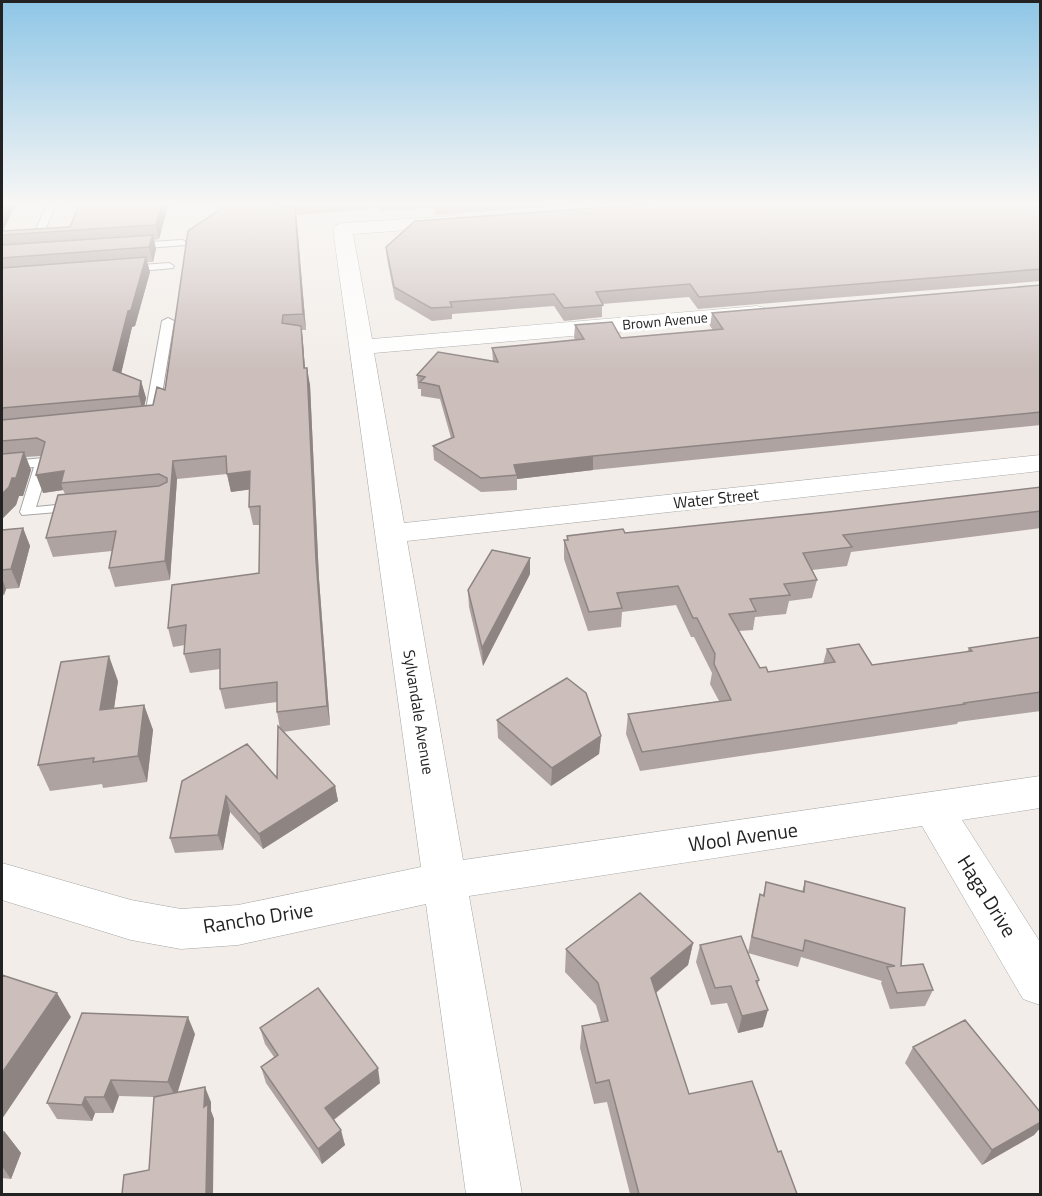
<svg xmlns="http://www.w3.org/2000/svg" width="1042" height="1196" viewBox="0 0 1042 1196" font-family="'Titillium Web',sans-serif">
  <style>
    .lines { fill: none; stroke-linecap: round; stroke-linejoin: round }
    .lane-casing { stroke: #a6a6a6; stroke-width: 2 }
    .street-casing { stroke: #a6a6a6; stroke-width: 1 }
    .lane { fill: #fff; fill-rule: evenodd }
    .street { fill: #fff; fill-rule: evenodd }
    .wall { fill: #afa3a1 }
    .shaded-wall { fill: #8e8583 }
    .building { fill: #cbbebb; stroke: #8e8583; stroke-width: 1.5 }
    .labels { text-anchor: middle; stroke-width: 6; stroke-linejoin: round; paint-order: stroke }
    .far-street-label { font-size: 14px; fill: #222; stroke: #fff }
    .street-label { font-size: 16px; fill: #222; stroke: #fff }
    .near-street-label { font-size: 20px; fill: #222; stroke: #fff }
  </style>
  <rect width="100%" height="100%" fill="#f2ede8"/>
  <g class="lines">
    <defs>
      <path id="lane" d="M 48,203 L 57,203 L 42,236 L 2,239 L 2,233 L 35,231 Z
        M 182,240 L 185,241 L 185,245 L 134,249 L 129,246 L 134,243 Z
        M 169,263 L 174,266 L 173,268 L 128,272 L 123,269 L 128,266 Z
        M 168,318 L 174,321 L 158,418 L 151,422 L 138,422 L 136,419 L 138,416 L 145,415 L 162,321 Z
        M 43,458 L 50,462 L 36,507 L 76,503 L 81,504 L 83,507 L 81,510 L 22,515 L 20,512 L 34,467 L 2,470 L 2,462 Z"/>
      <path id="street" d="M 455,216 L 462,218 L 464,222 L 462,226 L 353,234 L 372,339 L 757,306 L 765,308 L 768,313 L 765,318 L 757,320 L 374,353 L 404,523 L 1040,455 L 1040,471 L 407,541 L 463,860 L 1040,776 L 1040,808 L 962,820 L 1040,942 L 1040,1005 L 1023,999 L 922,826 L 469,896 L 522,1194 L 466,1194 L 426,904 L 238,945 L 181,949 L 131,940 L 2,900 L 2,863 L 131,900 L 181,909 L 238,905 L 421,867 L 333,229 L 336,225 L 343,223 Z"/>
    </defs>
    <!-- lane casing -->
    <use href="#lane" class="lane-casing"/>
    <!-- street casing -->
    <use href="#street" class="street-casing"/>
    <!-- lane -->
    <use href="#lane" class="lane"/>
    <!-- street -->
    <use href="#street" class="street"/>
  </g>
  <!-- wall -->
  <path class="wall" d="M 2,203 L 16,203 L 3,231 L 70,227 L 80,203 L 169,203 L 159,239 L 154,240 L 156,249 L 153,262 L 147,262 L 150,272 L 135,326 L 132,327 L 121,373 L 141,381 L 146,398 L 144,406 L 153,405 L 165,390 L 284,206 L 283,203 L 373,203 L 373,209 L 296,215 L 306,330 L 302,330 L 305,368 L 310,385 L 319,579 L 330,725 L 283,732 L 335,786 L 338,801 L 263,849 L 230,812 L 223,850 L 175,853 L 170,838 L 182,781 L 277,778 L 280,729 L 277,712 L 277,702 L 225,709 L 220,689 L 220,669 L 190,673 L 184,654 L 185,645 L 173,647 L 168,628 L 259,573 L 260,525 L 253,525 L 249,507 L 250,489 L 231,492 L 227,474 L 177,479 L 170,580 L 115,587 L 109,568 L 112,551 L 53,557 L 46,538 L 65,494 L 63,490 L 43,493 L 41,456 L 26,457 L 31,470 L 23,496 L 19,496 L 16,505 L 2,519 Z
    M 378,203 L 601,203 L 435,215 L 435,208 L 379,211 Z
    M 1041,203 L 1041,281 L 698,309 L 689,297 L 602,304 L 602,317 L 564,321 L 554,306 L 452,314 L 452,319 L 432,321 L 395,299 L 387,259 L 386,247 Z
    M 1041,285 L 1041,425 L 593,470 L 517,479 L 517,490 L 481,492 L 434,460 L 433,446 L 451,438 L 440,399 L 421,396 L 421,389 L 418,389 L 417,375 L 493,361 L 492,348 L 576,340 L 574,338 L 575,325 L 621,338 L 713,330 L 710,326 L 712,313 Z
    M 1041,487 L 1041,528 L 851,552 L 847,566 L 812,570 L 817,580 L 812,598 L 789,601 L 786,614 L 755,617 L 753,630 L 739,631 L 760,668 L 768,672 L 823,664 L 827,649 L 872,665 L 967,652 L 969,648 L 1041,637 L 1041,711 L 958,722 L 957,724 L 640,771 L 626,734 L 628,714 L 719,701 L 710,684 L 712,673 L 694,637 L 691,637 L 676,605 L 622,612 L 621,627 L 588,631 L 564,559 L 564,540 L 567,540 L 567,536 L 625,533 L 828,512 Z
    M 23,528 L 30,546 L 19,588 L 6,589 L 4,595 L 2,596 L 2,530 Z
    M 530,574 L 483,666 L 469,607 L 468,590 Z
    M 118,681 L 114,708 L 144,705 L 153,730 L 147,782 L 103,788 L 102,784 L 50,791 L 38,765 Z
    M 497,720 L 601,736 L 599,754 L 551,786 L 498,738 Z
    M 805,881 L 901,966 L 933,990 L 925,1006 L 890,1009 L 881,983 L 882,981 L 801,957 L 798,967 L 748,953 L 756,911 L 760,894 L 763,895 L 766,882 L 802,892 Z
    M 693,943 L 688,965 L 656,993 L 689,1094 L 778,1152 L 797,1194 L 630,1194 L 607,1102 L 594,1104 L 580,1048 L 582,1026 L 601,1022 L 596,1005 L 565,972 L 566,949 Z
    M 700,945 L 759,980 L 758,984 L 763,1027 L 738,1033 L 727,1003 L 711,1005 L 696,962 Z
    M 260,1028 L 380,1083 L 334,1120 L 345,1145 L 322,1164 L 266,1083 L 261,1067 L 274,1057 L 265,1044 Z
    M 195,1034 L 177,1092 L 211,1102 L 211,1111 L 214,1119 L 149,1170 L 154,1097 L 119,1096 L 113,1113 L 95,1113 L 92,1121 L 57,1119 L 47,1103 Z
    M 913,1047 L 1041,1113 L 1041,1127 L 1034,1135 L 982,1165 L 905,1063 Z
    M 2,1131 L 4,1131 L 21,1153 L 11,1179 L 2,1178 Z"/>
  <!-- shaded-wall -->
  <path class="shaded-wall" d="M 5,203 L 16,203 L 2,233 L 2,210 Z
    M 162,203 L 169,203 L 159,239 L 156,225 Z
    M 295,208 L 297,222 L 306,330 L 303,314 Z
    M 153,235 L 156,249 L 153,262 L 149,247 Z
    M 146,257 L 150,272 L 135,326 L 132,327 L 118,387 L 113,370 L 128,311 Z
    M 301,326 L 303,342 L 306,385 L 304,368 Z
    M 307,368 L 310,385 L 319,579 L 330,725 L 327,706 L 316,560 Z
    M 141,381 L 146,398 L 143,413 L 139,396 Z
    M 24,452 L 31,470 L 23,496 L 19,496 L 16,505 L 2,519 L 2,494 L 12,478 Z
    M 593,456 L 593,470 L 517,479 L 517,475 L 514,465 Z
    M 173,461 L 177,479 L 170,580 L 165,561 Z
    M 64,471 L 61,483 L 63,490 L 43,493 L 36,475 Z
    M 250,471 L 254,489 L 231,492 L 227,474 Z
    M 23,528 L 30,546 L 19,588 L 11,569 Z
    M 530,558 L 530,574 L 483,666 L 482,648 Z
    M 2,578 L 6,589 L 4,595 L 2,589 Z
    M 109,656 L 118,681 L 110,736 L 100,710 Z
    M 144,705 L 153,730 L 147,782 L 138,756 Z
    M 601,736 L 599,754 L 551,786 L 552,768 Z
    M 335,786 L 338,801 L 263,849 L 259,834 Z
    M 226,796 L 230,812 L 223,850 L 218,835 Z
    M 693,943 L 688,965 L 647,1000 L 651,978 Z
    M 57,993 L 71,1017 L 2,1119 L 2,1073 Z
    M 768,1010 L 763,1027 L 738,1033 L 742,1016 Z
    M 188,1017 L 195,1034 L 176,1098 L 168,1082 Z
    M 378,1068 L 380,1083 L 329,1123 L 325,1108 Z
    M 111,1080 L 119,1096 L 113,1113 L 104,1097 Z
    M 205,1087 L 211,1102 L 211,1111 L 214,1119 L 213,1194 L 206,1194 L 204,1107 Z
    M 85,1097 L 95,1113 L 92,1121 L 82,1105 Z
    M 1041,1122 L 1041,1127 L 1034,1135 L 982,1165 L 992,1150 Z
    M 341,1130 L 345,1145 L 322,1164 L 318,1149 Z
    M 4,1131 L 21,1153 L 11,1179 L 2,1166 L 2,1138 Z"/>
  <!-- building -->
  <path class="building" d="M 80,203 L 162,203 L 156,225 L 2,235 L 2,231 L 70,227 Z
    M 230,203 L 261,203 L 295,208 L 303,314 L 283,315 L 282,323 L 301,326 L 304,368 L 307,368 L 316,560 L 327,706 L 277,712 L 277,682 L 220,689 L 220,649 L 184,654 L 186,625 L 168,628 L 172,585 L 259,573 L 260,506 L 249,507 L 250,471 L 227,474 L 226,456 L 173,461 L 165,561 L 109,568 L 116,531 L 46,538 L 58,495 L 159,486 L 167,482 L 167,478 L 159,474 L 61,483 L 64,471 L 36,475 L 45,442 L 37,438 L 2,441 L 2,420 L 153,405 L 157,387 L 165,390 L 188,231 Z
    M 667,203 L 1041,203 L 1041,269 L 699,297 L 690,284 L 596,292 L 603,305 L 564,308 L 554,294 L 450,302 L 452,307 L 431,308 L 394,287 L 386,247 L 415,221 Z
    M 153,235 L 149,247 L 2,258 L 2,245 Z
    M 146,257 L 131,310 L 128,311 L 113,370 L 141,381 L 139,396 L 2,408 L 2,268 Z
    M 1041,285 L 1041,412 L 593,456 L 514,465 L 517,475 L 481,478 L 433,446 L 454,437 L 439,386 L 420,382 L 425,377 L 417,375 L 438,352 L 498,362 L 492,348 L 584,339 L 575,325 L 612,322 L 621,338 L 723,329 L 712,313 Z
    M 24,452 L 16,478 L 12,478 L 9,487 L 2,494 L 2,454 Z
    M 1041,487 L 1041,511 L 843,535 L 852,547 L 803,553 L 817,580 L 784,584 L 790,595 L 750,599 L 756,611 L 729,614 L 760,668 L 766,667 L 768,672 L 835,662 L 827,649 L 859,644 L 872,665 L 972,651 L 969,648 L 1041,637 L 1041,692 L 964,703 L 965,704 L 642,752 L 628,714 L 731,700 L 714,664 L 715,654 L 697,618 L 693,618 L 678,586 L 617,593 L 622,608 L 589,612 L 564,540 L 568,540 L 567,536 L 623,529 L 625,533 L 828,512 Z
    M 23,528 L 11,569 L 2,570 L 2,530 Z
    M 492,550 L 530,558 L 482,648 L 468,590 Z
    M 109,656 L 100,710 L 144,705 L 138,756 L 93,762 L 94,758 L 38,765 L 61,662 Z
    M 567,678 L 586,693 L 601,736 L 552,768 L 497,720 Z
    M 278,726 L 335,786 L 259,834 L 226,796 L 218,835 L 170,838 L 182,781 L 247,744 L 277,778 Z
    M 805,881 L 905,908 L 901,966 L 923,964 L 933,990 L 897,993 L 887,967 L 895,966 L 805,940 L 803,951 L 752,937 L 760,894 L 764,896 L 766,882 L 804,892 Z
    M 640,893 L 693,943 L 651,978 L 689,1094 L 752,1081 L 778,1152 L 781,1151 L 797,1194 L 639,1194 L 609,1080 L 596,1083 L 582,1026 L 608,1021 L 598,983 L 566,949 Z
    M 741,936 L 759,980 L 756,981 L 768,1010 L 742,1016 L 731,986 L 715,988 L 700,945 Z
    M 2,975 L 57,993 L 2,1073 Z
    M 318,988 L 378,1068 L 325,1108 L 341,1130 L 318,1149 L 261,1067 L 278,1055 L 260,1028 Z
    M 82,1013 L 188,1017 L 168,1082 L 111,1080 L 104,1097 L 85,1097 L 82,1105 L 47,1103 Z
    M 965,1020 L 1041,1113 L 1041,1122 L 992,1150 L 913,1047 Z
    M 205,1087 L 204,1107 L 208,1104 L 206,1194 L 122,1194 L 124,1175 L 149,1170 L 154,1097 Z"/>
  <!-- sky -->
  <linearGradient id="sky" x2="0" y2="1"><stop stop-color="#8ec6e6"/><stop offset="0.55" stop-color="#f9f7f5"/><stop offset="1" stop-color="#f9f7f5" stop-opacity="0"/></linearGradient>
  <rect width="1042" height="371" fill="url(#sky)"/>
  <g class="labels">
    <!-- far-street labels -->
    <g class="far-street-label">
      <text transform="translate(665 321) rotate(-5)" y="5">Brown Avenue</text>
    </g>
    <!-- street labels -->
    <g class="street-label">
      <text transform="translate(716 498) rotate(-6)" y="6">Water Street</text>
      <text transform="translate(419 712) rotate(81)" y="6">Sylvandale Avenue</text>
    </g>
    <!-- near-street labels -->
    <g class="near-street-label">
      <text transform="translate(743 837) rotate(-8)" y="7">Wool Avenue</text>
      <text transform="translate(987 896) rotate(58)" y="7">Haga Drive</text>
      <text transform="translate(258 918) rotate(-9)" y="7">Rancho Drive</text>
    </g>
  </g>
  <!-- border -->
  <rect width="1042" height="1196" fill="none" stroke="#222222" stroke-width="6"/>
</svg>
